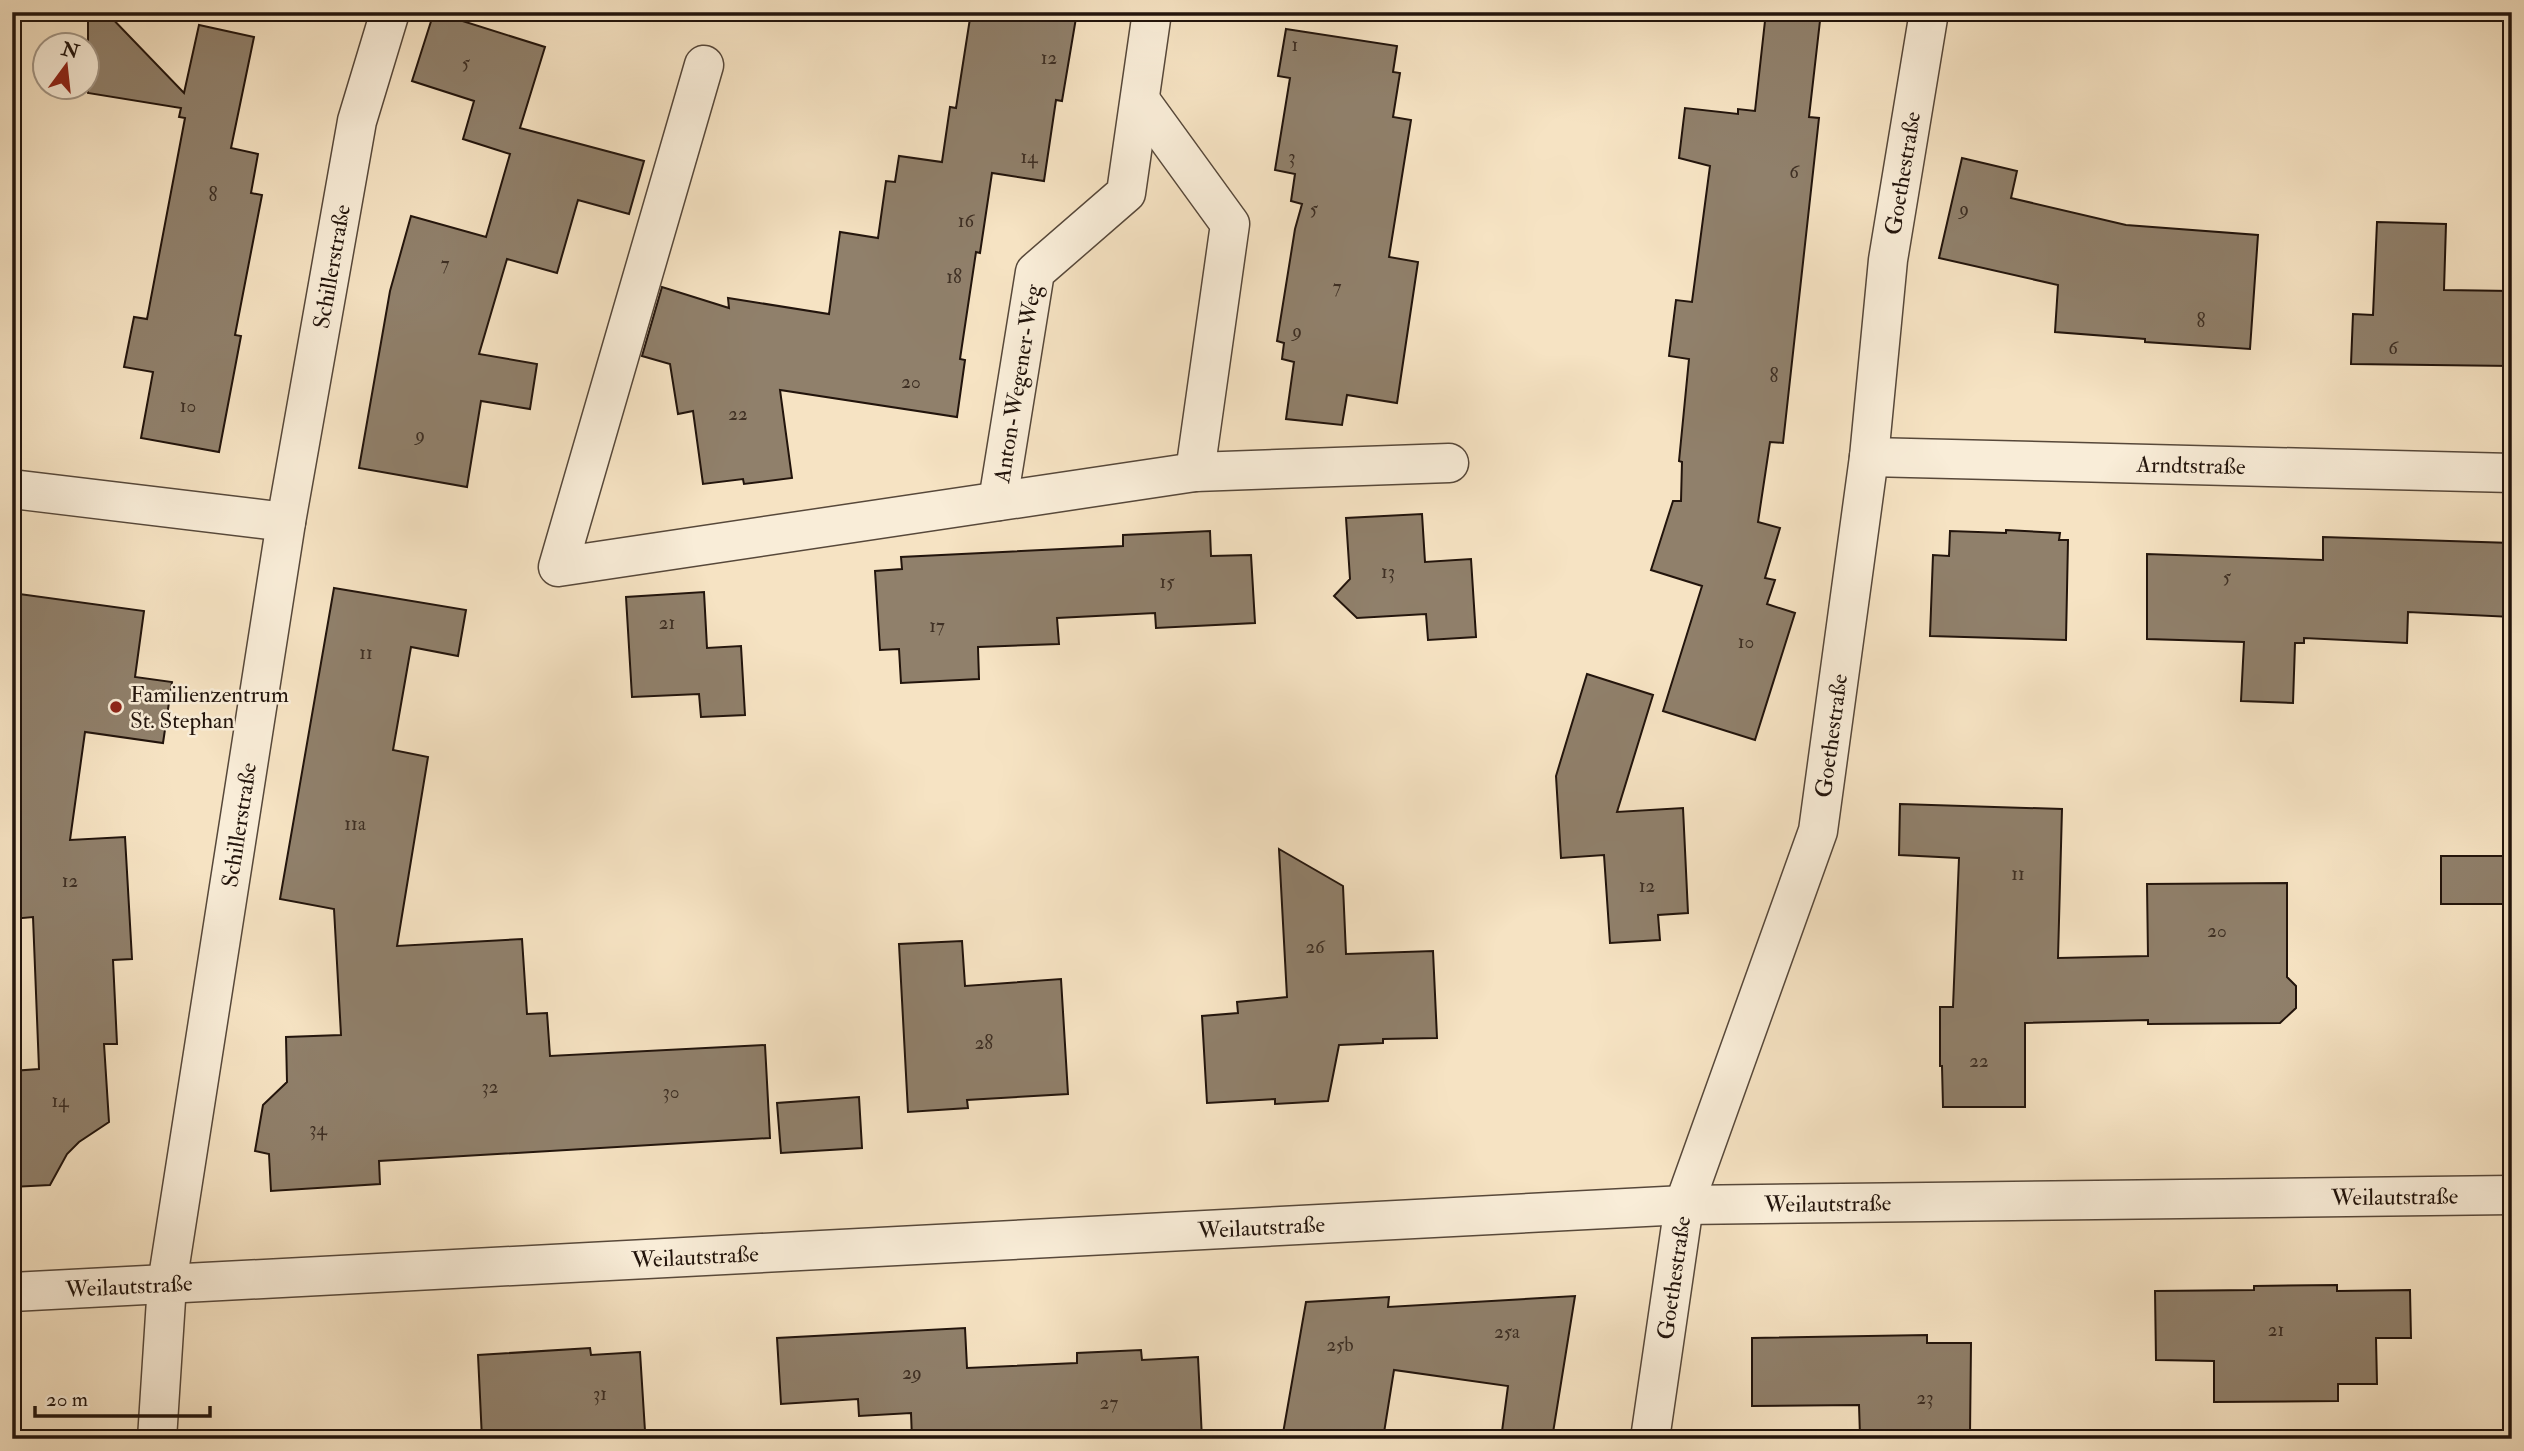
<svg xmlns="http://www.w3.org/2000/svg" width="2524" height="1451" viewBox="0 0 2524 1451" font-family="'IM FELL Double Pica',serif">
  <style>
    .building { fill: #90806b; stroke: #22140c; stroke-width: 2 }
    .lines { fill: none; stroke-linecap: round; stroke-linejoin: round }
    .minor-casing { stroke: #57483a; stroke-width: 41 }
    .minor { stroke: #f9edd8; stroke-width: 38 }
    .poi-dot { fill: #8f2418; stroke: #f9edd8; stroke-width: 2.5 }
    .labels { text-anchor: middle; stroke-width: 5; stroke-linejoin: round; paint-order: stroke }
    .number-label { font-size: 19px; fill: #3e2f24 }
    .street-label { font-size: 23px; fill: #22140c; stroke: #f9edd8 }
    .poi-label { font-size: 23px; fill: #22140c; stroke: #f9edd8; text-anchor: start }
  </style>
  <rect width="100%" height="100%" fill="#f6e3c3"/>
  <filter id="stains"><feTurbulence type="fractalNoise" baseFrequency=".00286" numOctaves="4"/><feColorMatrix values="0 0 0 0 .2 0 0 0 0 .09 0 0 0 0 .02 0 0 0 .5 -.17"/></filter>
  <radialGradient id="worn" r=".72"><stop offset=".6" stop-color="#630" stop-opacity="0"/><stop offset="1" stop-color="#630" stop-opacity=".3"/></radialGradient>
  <!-- building -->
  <path class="building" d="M 88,12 L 106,12 L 184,93 L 199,25 L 254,37 L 231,148 L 258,154 L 251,193 L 262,195 L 235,335 L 241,336 L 219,452 L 141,438 L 153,372 L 124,367 L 134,317 L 147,319 L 185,118 L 179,117 L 181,108 L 88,93 Z
    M 434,12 L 545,47 L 520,128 L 644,161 L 629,214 L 578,200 L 557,273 L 507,259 L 479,354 L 537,364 L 530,409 L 481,401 L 467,487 L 359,468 L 390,291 L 411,216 L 486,237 L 510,154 L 463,139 L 474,101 L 412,81 Z
    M 971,12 L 1077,12 L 1062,101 L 1056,100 L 1044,181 L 992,173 L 980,253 L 976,252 L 960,359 L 965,360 L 957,417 L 780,390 L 792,478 L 744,484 L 743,479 L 703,484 L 693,411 L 678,414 L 670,364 L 642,356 L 662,287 L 729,308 L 728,298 L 829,314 L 840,232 L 878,238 L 886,181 L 895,182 L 899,156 L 942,162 L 950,107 L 956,108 Z
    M 1766,12 L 1821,12 L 1809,117 L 1819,118 L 1783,443 L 1770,442 L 1758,522 L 1780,528 L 1765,578 L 1775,580 L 1767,604 L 1795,613 L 1755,740 L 1663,711 L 1702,586 L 1651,570 L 1673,501 L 1681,501 L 1682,462 L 1679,461 L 1689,359 L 1669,356 L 1676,300 L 1692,302 L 1710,166 L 1679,158 L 1685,108 L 1738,114 L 1738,109 L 1755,111 Z
    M 1286,29 L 1397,46 L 1393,72 L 1400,73 L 1393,117 L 1411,120 L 1389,257 L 1418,262 L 1397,403 L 1347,395 L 1342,425 L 1286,419 L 1294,362 L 1282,359 L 1284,343 L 1277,341 L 1295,229 L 1302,204 L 1291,201 L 1295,174 L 1275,170 L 1290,78 L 1278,76 Z
    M 1962,158 L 2017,171 L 2011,198 L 2126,225 L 2258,235 L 2250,349 L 2145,342 L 2145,339 L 2055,332 L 2058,285 L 1939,258 Z
    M 2377,222 L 2446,224 L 2444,290 L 2512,291 L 2512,366 L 2351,364 L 2353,314 L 2373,315 Z
    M 1422,514 L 1425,562 L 1471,559 L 1476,637 L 1428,640 L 1426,614 L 1357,618 L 1334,596 L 1350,579 L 1346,518 Z
    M 2006,530 L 2060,533 L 2059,540 L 2068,540 L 2066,640 L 1930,636 L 1933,555 L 1949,556 L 1950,531 L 2006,533 Z
    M 1210,531 L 1211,556 L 1251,555 L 1255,623 L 1156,628 L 1155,613 L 1057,618 L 1059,644 L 978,647 L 979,679 L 901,683 L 899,649 L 880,650 L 875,571 L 902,569 L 901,557 L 1123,546 L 1123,535 Z
    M 2323,537 L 2512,543 L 2512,617 L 2408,612 L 2407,643 L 2304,638 L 2304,643 L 2295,643 L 2293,703 L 2241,701 L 2244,642 L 2147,639 L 2147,554 L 2323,560 Z
    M 334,588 L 466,610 L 458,656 L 411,647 L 393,750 L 428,757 L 397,946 L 522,939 L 527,1014 L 547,1013 L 550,1056 L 765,1045 L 770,1138 L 379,1161 L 380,1184 L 271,1191 L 269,1154 L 255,1151 L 263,1105 L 287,1082 L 286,1037 L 341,1035 L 334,909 L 280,899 Z
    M 704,592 L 707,648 L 741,646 L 745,715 L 701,717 L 699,694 L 632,697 L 626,597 Z
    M 12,593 L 144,611 L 135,677 L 172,682 L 163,743 L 85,732 L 70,840 L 125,837 L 132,959 L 113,960 L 117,1044 L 104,1044 L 109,1122 L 79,1142 L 67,1154 L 50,1185 L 12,1187 L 12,1071 L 39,1069 L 33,917 L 12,919 Z
    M 1587,674 L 1653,695 L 1617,812 L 1683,808 L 1688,913 L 1658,915 L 1660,940 L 1610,943 L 1604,855 L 1561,858 L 1556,776 Z
    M 1900,804 L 2062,809 L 2058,958 L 2148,956 L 2147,884 L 2287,883 L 2287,977 L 2296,986 L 2296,1008 L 2280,1023 L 2148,1024 L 2148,1020 L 2025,1023 L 2025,1107 L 1943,1107 L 1942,1066 L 1940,1066 L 1940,1007 L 1953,1007 L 1959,858 L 1899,855 Z
    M 1279,849 L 1343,886 L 1346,954 L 1433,951 L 1437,1038 L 1383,1039 L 1383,1043 L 1339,1045 L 1328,1101 L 1275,1104 L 1275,1099 L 1207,1103 L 1202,1016 L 1238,1013 L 1237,1002 L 1287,997 Z
    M 2441,856 L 2512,856 L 2512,904 L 2441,904 Z
    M 962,941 L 965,986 L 1061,979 L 1068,1094 L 967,1100 L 968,1108 L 908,1112 L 899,944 Z
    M 859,1097 L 862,1148 L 781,1153 L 777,1103 Z
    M 2337,1285 L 2337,1291 L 2410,1290 L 2411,1338 L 2376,1338 L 2377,1384 L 2338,1384 L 2338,1401 L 2214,1402 L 2214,1361 L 2156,1360 L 2155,1291 L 2254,1290 L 2254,1286 Z
    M 1575,1296 L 1552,1439 L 1501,1439 L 1508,1386 L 1394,1370 L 1383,1439 L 1282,1439 L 1306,1302 L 1389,1297 L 1388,1307 Z
    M 965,1328 L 967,1368 L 1077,1363 L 1077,1353 L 1141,1350 L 1142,1360 L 1198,1357 L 1202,1439 L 1018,1439 L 1018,1434 L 912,1439 L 911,1413 L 859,1416 L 858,1399 L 781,1404 L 777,1338 Z
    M 1927,1335 L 1927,1343 L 1971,1343 L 1970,1435 L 1860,1436 L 1859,1405 L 1752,1406 L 1752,1338 Z
    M 590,1348 L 591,1355 L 640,1352 L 645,1431 L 602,1433 L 602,1439 L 482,1439 L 478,1355 Z"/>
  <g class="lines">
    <defs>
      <g id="minor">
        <path d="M 704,65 L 558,567 L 1195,472 L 1449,463"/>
        <path d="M 1140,100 L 1230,224 L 1195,472"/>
        <path id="s1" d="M 1869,457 L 2512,473"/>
        <path d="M 12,489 L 286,522"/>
        <path id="s2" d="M 998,501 L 1035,272 L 1126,193 L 1152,12"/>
        <path id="s3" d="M 12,1292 L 1684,1205 L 2512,1195"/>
        <path id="s4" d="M 157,1439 L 167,1284 L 286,522 L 357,121 L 390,12"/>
        <path id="s5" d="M 1650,1439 L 1684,1205 L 1818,831 L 1869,457 L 1888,260 L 1929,12"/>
      </g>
    </defs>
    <!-- minor casing -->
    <use href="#minor" class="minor-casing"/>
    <!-- minor -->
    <use href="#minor" class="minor"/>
  </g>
  <!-- markers -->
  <circle class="poi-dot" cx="116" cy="707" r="7"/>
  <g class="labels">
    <!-- number labels -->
    <g class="number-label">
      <text x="1295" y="51">1</text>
      <text x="1049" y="64">12</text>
      <text x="466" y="69">5</text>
      <text x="1029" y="163">14</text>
      <text x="1292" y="163">3</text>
      <text x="1794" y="178">6</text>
      <text x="213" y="201">8</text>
      <text x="1314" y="215">5</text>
      <text x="1964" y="215">9</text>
      <text x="966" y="227">16</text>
      <text x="445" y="270">7</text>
      <text x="954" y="283">18</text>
      <text x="1337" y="293">7</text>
      <text x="2201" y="327">8</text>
      <text x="1297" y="337">9</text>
      <text x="2393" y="354">6</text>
      <text x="1774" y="382">8</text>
      <text x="911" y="388">20</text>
      <text x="188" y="412">10</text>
      <text x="738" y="420">22</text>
      <text x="420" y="441">9</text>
      <text x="1388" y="578">13</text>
      <text x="2227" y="583">5</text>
      <text x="1167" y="588">15</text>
      <text x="667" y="629">21</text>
      <text x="937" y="632">17</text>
      <text x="1746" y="648">10</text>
      <text x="366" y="659">11</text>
      <text x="355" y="830">11a</text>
      <text x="2018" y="880">11</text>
      <text x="70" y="887">12</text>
      <text x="1647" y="892">12</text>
      <text x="2217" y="937">20</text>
      <text x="1315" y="953">26</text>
      <text x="984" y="1049">28</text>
      <text x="1979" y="1067">22</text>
      <text x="490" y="1093">32</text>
      <text x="671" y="1098">30</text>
      <text x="60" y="1107">14</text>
      <text x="318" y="1135">34</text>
      <text x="2276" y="1336">21</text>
      <text x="1507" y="1338">25a</text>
      <text x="1340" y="1351">25b</text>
      <text x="912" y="1379">29</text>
      <text x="600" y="1400">31</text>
      <text x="1925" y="1404">23</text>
      <text x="1109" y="1409">27</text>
    </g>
    <!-- street labels -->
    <g class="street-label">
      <text dy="8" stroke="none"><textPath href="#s5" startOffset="1297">Goethestraße</textPath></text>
      <text dy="8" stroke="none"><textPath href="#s4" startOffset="1186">Schillerstraße</textPath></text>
      <text dy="8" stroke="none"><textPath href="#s2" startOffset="119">Anton-Wegener-Weg</textPath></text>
      <text dy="8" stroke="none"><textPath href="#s1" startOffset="322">Arndtstraße</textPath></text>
      <text dy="8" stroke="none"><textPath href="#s5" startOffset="730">Goethestraße</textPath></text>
      <text dy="8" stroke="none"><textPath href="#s4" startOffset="620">Schillerstraße</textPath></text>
      <text dy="8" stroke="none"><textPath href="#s3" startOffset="2385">Weilautstraße</textPath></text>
      <text dy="8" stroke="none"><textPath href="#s3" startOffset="1818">Weilautstraße</textPath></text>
      <text dy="8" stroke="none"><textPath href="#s3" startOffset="1251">Weilautstraße</textPath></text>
      <text dy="8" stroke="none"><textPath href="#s3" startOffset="684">Weilautstraße</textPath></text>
      <text dy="8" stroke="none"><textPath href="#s5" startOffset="163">Goethestraße</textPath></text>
      <text dy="8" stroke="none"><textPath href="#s3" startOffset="117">Weilautstraße</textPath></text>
    </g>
    <!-- poi labels -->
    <g class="poi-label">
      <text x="130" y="702">Familienzentrum<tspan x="130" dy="26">St. Stephan</tspan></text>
    </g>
  </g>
  <!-- margin -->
  <rect width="2524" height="1451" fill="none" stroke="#f6e3c3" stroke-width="42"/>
  <rect x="14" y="14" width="2496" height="1423" fill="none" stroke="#22140c" stroke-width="3.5"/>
  <rect x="21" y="21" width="2482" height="1409" fill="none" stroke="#22140c" stroke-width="2"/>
  <!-- north arrow -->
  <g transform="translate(66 66) rotate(15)"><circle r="33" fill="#f9edd8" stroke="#a39686" stroke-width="2"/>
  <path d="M0-5L12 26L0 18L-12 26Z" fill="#8f2418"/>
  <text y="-10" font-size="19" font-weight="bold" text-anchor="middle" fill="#22140c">N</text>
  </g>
  <!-- scale -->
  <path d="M35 1406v10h175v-10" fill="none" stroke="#22140c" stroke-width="3.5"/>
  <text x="46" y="1406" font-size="21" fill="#22140c" stroke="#f9edd8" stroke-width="5" paint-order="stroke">20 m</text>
  <rect width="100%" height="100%" filter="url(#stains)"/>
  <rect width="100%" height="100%" fill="url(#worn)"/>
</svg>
